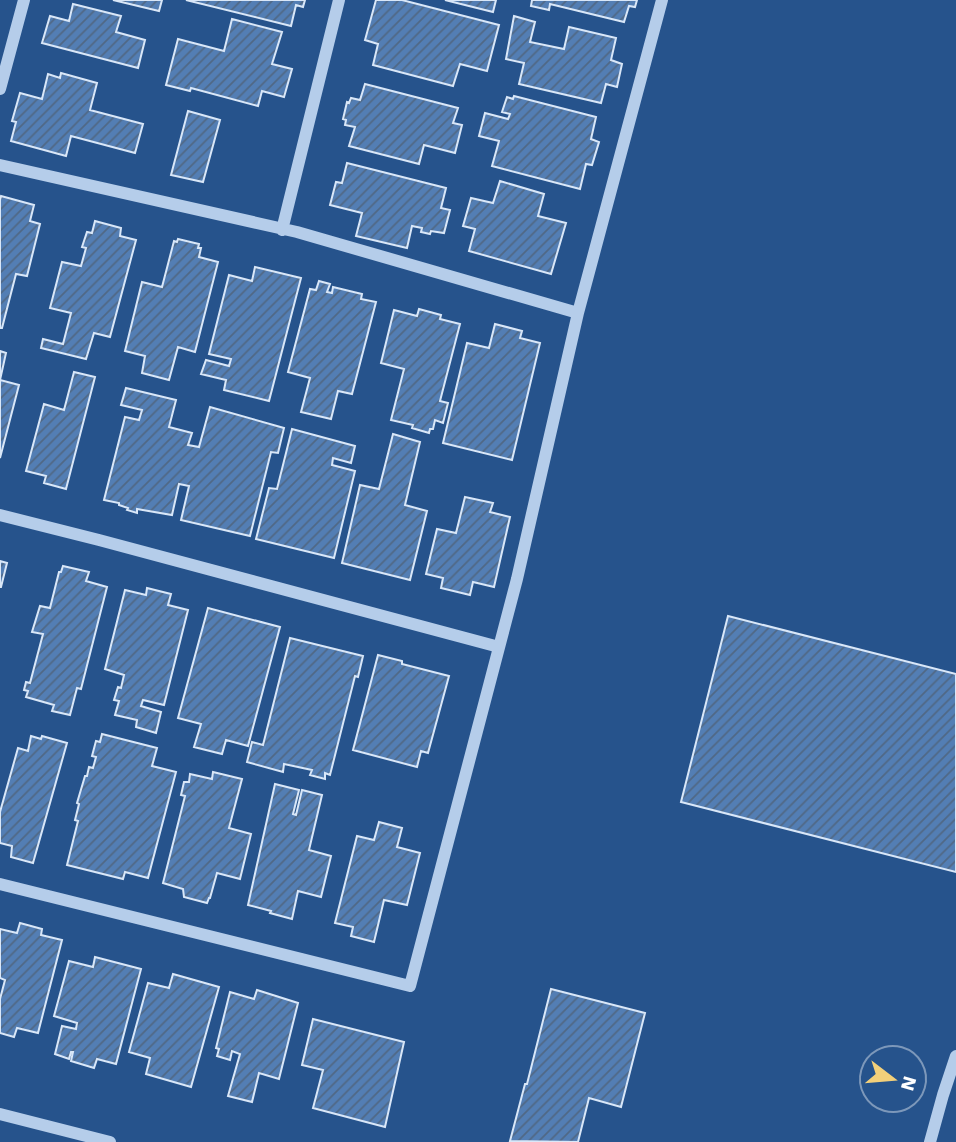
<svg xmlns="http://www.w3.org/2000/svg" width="956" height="1142" viewBox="0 0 956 1142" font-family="'Work Sans',sans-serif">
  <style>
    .building { fill: url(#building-hatch); stroke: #d9e7f8; stroke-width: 2 }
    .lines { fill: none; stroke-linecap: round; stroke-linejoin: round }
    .minor { stroke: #b5cdea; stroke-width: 12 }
  </style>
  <defs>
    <pattern id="building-hatch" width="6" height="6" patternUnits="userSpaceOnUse" patternTransform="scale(1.75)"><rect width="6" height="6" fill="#537eb4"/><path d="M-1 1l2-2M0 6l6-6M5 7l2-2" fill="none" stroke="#506885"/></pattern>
  </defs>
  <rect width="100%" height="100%" fill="#26538c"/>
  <!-- building -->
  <path class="building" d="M 113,0 L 162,0 L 159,11 Z
    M 186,0 L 305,0 L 303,7 L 296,5 L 291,26 Z
    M 376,0 L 402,0 L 499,25 L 487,71 L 460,64 L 453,86 L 373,65 L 378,44 L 365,40 Z
    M 445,0 L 496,0 L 493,12 Z
    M 532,0 L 637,0 L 635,7 L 629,6 L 624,22 L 550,4 L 549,10 L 531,6 Z
    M 73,4 L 121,16 L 116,32 L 145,40 L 138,68 L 42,43 L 50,16 L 69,21 Z
    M 514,16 L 535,22 L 530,42 L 564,49 L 569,27 L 616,38 L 611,60 L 622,64 L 617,87 L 606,84 L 601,103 L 519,84 L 524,63 L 506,59 Z
    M 232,19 L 282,32 L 272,64 L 292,69 L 284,97 L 262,91 L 258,106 L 191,88 L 190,91 L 166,85 L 178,39 L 224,51 Z
    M 61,73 L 97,83 L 90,110 L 143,124 L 135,153 L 71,136 L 66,156 L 11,141 L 16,122 L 12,121 L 20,93 L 42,99 L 48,74 L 60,78 Z
    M 365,84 L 458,108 L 453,123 L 462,125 L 455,153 L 424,145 L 419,164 L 349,146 L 355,127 L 345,125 L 346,120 L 343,119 L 347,102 L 349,103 L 351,98 L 360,100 Z
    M 514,96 L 596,117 L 591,139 L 599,142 L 592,165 L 586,164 L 580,189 L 492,166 L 499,141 L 479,136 L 485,113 L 508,119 L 510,114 L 502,112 L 507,97 L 513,99 Z
    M 188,111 L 220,120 L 203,182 L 171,175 Z
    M 347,163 L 446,188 L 441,208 L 450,210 L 444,233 L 431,231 L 430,234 L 421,232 L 422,228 L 412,226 L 407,248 L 356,236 L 362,213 L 330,205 L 336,182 L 342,183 Z
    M 500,181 L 544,194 L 538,216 L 566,223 L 551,274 L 469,251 L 475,229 L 463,226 L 471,198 L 493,203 Z
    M 1,196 L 34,205 L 30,221 L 40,224 L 27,276 L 16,274 L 2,328 L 0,328 L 0,200 Z
    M 95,221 L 121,228 L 120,236 L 136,240 L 110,337 L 94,333 L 86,359 L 41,348 L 43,339 L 63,344 L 71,313 L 50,308 L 62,262 L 81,266 L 86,248 L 82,247 L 87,232 L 92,233 Z
    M 178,239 L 199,244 L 198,248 L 201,248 L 199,257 L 218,262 L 195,352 L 178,347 L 169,380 L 142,373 L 145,356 L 125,351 L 142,282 L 162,287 L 174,241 L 177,242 Z
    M 255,267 L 301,278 L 269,401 L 224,390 L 226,380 L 201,374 L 206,360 L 229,366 L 231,359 L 209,354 L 229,275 L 252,281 Z
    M 319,281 L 330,284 L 327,292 L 332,293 L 333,287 L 362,294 L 361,299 L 376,302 L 352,394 L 338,391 L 331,419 L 301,412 L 310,378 L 288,372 L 310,289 L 316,290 Z
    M 419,309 L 441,315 L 440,319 L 460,324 L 440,401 L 448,403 L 443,423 L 435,420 L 433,429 L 430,429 L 429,433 L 412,428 L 413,425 L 391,420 L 404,369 L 381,363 L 394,310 L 417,316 Z
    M 495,324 L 522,331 L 520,338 L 540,343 L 512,460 L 443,443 L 467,343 L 489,348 Z
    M 0,351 L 6,353 L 0,380 L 19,385 L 0,458 Z
    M 74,372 L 95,377 L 66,489 L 44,483 L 46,476 L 26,471 L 44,404 L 64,410 Z
    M 126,388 L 176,400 L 169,427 L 192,433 L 188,445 L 199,447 L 210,407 L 284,428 L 278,453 L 271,452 L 250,536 L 181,520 L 189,486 L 179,484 L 172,515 L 137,509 L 137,513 L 127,510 L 128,508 L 119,505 L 119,503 L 104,500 L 125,417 L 139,420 L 142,410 L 121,405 Z
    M 292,429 L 355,446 L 351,463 L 333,458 L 332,465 L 355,471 L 334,558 L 256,539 L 269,488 L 277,489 Z
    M 393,434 L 420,442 L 405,505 L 427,511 L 410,580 L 342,563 L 360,485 L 379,489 Z
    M 465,497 L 493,503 L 490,512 L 510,517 L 494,587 L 473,582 L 470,595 L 441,588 L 443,578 L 426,574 L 437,529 L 456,533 Z
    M 0,561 L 7,563 L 1,587 L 0,587 Z
    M 63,566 L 89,572 L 86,581 L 107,587 L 81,689 L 77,688 L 70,715 L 52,711 L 54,705 L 26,697 L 28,691 L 24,690 L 26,682 L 30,683 L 43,634 L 32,632 L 40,606 L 50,608 L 59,572 L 61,572 Z
    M 147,588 L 171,594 L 168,605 L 188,610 L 164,705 L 143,700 L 141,706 L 161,712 L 156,733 L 136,727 L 137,720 L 115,715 L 119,701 L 114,700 L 118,687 L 121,688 L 124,675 L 105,669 L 125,590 L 146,595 Z
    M 208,608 L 280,627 L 248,746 L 226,740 L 222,754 L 194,747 L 201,724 L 178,718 Z
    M 728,616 L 956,674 L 956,872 L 681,802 Z
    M 290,638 L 363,656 L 358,677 L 355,676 L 330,775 L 325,773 L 325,779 L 310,775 L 312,770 L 284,764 L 283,772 L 247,762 L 252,742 L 263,745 Z
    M 378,655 L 402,661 L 402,664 L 449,676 L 428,753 L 421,751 L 417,767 L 353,750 Z
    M 102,734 L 157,748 L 152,766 L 176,772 L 148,878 L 125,872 L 123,879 L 67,865 L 78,821 L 75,820 L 79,804 L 77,803 L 85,776 L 87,776 L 89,767 L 93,768 L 96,757 L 92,756 L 96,741 L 100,742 Z
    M 31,736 L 41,739 L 42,736 L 67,743 L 33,863 L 11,857 L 12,846 L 0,843 L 0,812 L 18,748 L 28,751 Z
    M 213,772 L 242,779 L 229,828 L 251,834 L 240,879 L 217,873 L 210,898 L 209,898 L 207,903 L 184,897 L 183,889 L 163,883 L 185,796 L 181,795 L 184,782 L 189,782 L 190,774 L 212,779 Z
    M 275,784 L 299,790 L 293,814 L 296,815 L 302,790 L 322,795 L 309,850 L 331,856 L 321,897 L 298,891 L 292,919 L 270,913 L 271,911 L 248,905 Z
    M 379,822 L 402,828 L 397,847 L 420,853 L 407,905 L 384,900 L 374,942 L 351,936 L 353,927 L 335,923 L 357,836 L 374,840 Z
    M 20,923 L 42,929 L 41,935 L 62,940 L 38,1033 L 17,1028 L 14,1037 L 0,1033 L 0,999 L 5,980 L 0,978 L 0,929 L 17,933 Z
    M 95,957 L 141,969 L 116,1064 L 97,1059 L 94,1068 L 71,1061 L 73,1052 L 71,1052 L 69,1059 L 55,1054 L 62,1026 L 76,1029 L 77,1023 L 54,1016 L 69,961 L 93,967 Z
    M 173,974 L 219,987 L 191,1087 L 146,1074 L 150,1058 L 129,1052 L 148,983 L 169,988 Z
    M 551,989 L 645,1013 L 621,1107 L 589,1098 L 578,1142 L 510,1141 L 525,1084 L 527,1084 Z
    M 257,990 L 298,1003 L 279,1079 L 259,1073 L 252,1102 L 228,1096 L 240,1054 L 232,1051 L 230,1060 L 217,1056 L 219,1049 L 216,1048 L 230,992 L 254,999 Z
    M 313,1019 L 404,1042 L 385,1127 L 313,1108 L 323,1070 L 302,1065 Z"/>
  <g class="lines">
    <!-- minor -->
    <path class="minor" d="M 0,89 L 24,0
      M 0,165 L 297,232 L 578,313 L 662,0
      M 282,230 L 339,0
      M 0,515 L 99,540 L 499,647
      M 0,884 L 410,986 L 517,579 L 578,313
      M 0,1114 L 110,1142
      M 930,1142 L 943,1095 L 956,1056"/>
  </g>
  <!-- north arrow -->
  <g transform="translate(893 1079) rotate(106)"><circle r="33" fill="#26538c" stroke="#7d98ba" stroke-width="2"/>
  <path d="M0-5L12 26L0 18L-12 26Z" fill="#f3d07a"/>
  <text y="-10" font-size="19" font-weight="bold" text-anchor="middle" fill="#ffffff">N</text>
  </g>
</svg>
